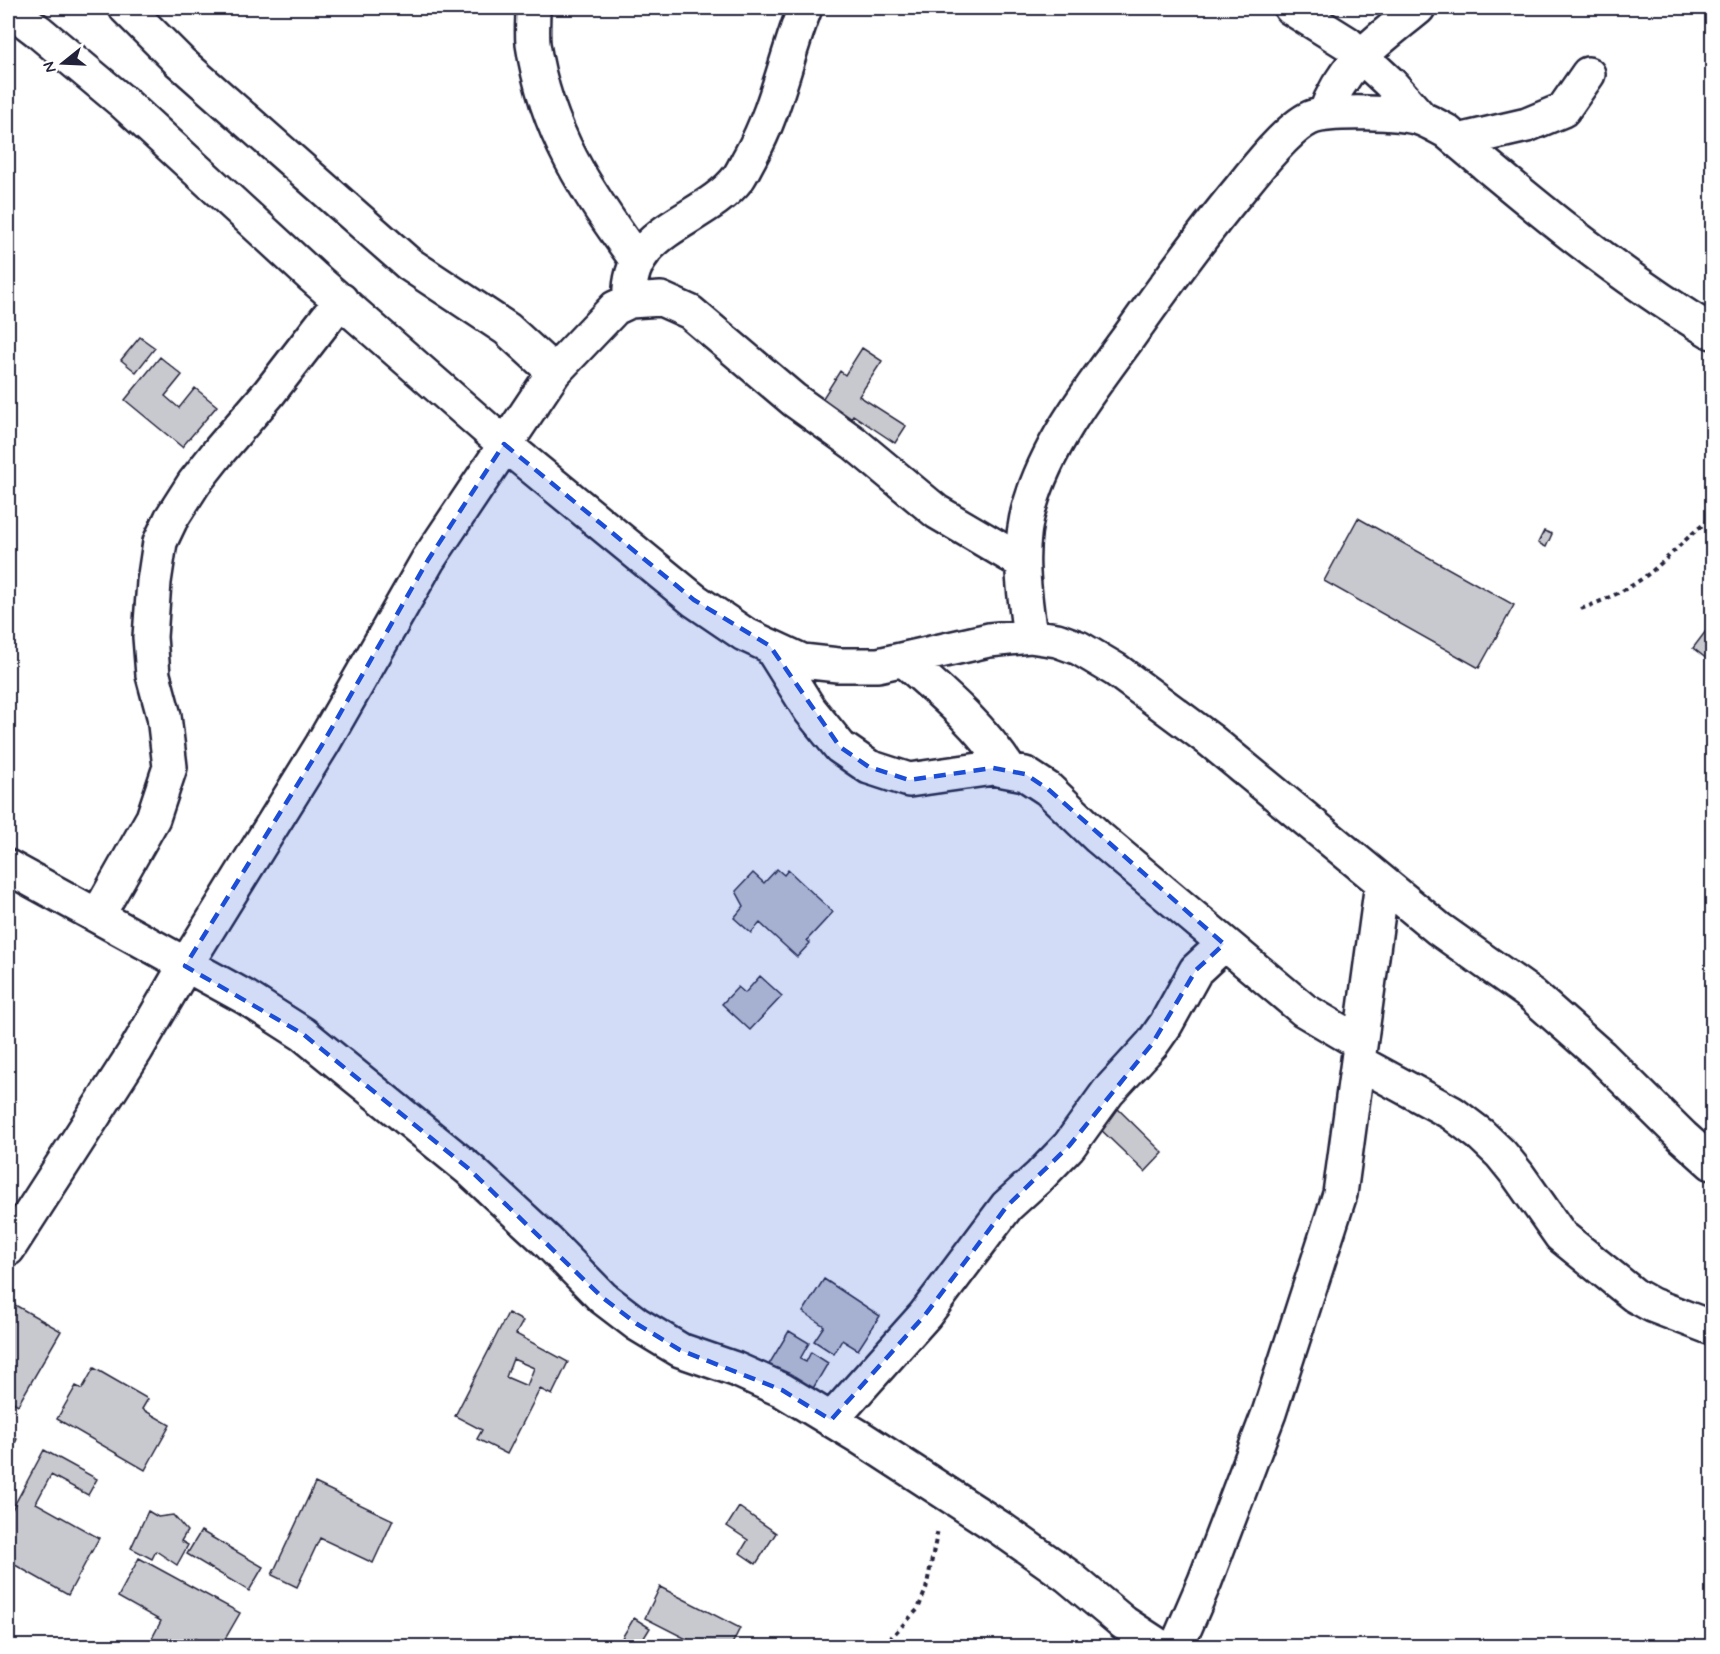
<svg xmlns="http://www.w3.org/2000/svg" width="1720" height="1654" viewBox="0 0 1720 1654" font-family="Mynerve,sans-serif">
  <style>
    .building { fill: #c8c8cf; stroke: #22223b; stroke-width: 1.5; fill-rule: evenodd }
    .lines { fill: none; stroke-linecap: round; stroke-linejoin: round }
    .street-casing { stroke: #22223b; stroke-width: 38 }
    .path { stroke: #22223b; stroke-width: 4; stroke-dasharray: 4.5 4.5; stroke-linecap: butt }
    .street { stroke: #fff; stroke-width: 33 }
    .marked { fill: #1d4ed8; fill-opacity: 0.2; stroke: #1d4ed8; stroke-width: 4.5; stroke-dasharray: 12 8; stroke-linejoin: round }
  </style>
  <rect width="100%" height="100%" fill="#fff"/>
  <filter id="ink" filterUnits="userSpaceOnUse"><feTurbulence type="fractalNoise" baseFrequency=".0167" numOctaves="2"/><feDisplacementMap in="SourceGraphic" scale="12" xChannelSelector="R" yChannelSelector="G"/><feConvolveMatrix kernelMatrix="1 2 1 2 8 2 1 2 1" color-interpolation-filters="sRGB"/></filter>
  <g filter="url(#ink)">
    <!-- building -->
    <path class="building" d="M 140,337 L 155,348 L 136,372 L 121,360 Z
      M 862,348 L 882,361 L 859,396 L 906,426 L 895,443 L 853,415 L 850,420 L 821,401 L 840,371 L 845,375 Z
      M 160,357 L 182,375 L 165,396 L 179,408 L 195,388 L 217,406 L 182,447 L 125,400 Z
      M 1358,518 L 1514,605 L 1479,668 L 1324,581 Z
      M 1544,531 L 1552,534 L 1546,547 L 1538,543 Z
      M 1712,623 L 1712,663 L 1693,648 Z
      M 777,869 L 784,875 L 788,870 L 833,912 L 807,940 L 810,943 L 797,957 L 760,923 L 751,933 L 734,918 L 744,906 L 736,891 L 753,873 L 764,883 Z
      M 760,976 L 782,996 L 750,1030 L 722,1004 L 738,987 L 745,993 Z
      M 1115,1106 L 1163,1153 L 1145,1172 L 1096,1125 Z
      M 824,1279 L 880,1316 L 858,1350 L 842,1340 L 834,1354 L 814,1341 L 824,1326 L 803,1312 Z
      M 8,1301 L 61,1331 L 18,1405 L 8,1399 Z
      M 508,1313 L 523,1321 L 516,1334 L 568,1362 L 552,1395 L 540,1389 L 507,1454 L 477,1439 L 482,1430 L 455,1416 ZM 513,1359 L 534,1368 L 527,1386 L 506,1377 Z
      M 789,1331 L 809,1343 L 800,1359 L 806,1362 L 811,1352 L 828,1363 L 805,1402 L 762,1376 Z
      M 94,1368 L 148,1399 L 142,1409 L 170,1425 L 145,1470 L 57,1419 L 76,1386 L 82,1389 Z
      M 8,1434 L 17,1439 L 8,1458 Z
      M 44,1450 L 97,1479 L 88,1495 L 51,1475 L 36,1503 L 99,1538 L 68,1595 L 8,1561 L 8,1517 Z
      M 315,1483 L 393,1520 L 373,1563 L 320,1538 L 297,1587 L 272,1575 Z
      M 739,1507 L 776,1533 L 756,1564 L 740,1553 L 748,1540 L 727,1526 Z
      M 148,1511 L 158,1517 L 173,1515 L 187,1531 L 181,1541 L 188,1545 L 177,1565 L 156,1551 L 152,1559 L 131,1548 Z
      M 201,1531 L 263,1567 L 249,1591 L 187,1554 Z
      M 139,1558 L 240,1613 L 221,1646 L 210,1646 L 195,1638 L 190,1646 L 148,1646 L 161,1621 L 118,1597 Z
      M 660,1587 L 740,1628 L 731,1646 L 700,1646 L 645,1618 Z
      M 634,1618 L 650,1628 L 639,1646 L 617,1646 Z"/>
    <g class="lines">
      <defs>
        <path id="street" d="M 8,8 L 38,31 L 124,103 L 313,277 L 504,444 L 694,600 L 744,634 L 802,661 L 838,665 L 878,665 L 989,640 L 1030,636 L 1057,640 L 1079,648 L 1116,670 L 1210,740 L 1439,929 L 1532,995 L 1601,1056 L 1683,1137 L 1712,1163
          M 126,8 L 180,62 L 409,264 L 507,329 L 554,372
          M 533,8 C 533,19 532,32 533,44 C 546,132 587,192 638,262
          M 1291,8 L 1347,43 L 1390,83 L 1421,118
          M 1325,114 C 1343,63 1378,41 1418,8
          M 1458,141 L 1527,125 L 1563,110 L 1588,74
          M 630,301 C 625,228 703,224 739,177 C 743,171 746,164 750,157 C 777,109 785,59 805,8
          M 1030,636 C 1024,592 1017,548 1030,505 C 1048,443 1090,390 1128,338 C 1164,287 1200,237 1240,189 C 1255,170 1288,128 1310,118 C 1329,110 1402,112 1422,119 C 1430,122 1438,127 1446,131 C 1531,203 1617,275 1712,332
          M 770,646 L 810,710 L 840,747 L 869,767 L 909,780 L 993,768 L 1025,774 L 1048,789 L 1098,837 L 1304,1010 L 1360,1043
          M 904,660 C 944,695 981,726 1010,771
          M 8,867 L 245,997 L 303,1034 L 469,1169 L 547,1241 L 603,1298 L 637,1324 L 680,1350 L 735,1369 L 782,1390 L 858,1436 L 1000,1528 L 1068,1576 L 1124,1623 L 1159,1646
          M 98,915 L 153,818 L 170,767 L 164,716 L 153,675 L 150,637 L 154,582 L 160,542 L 171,519 L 194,483 L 220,450 L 269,393 L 341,300
          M 1358,1062 L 1452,1113 L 1481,1135 L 1501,1154 L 1518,1175 L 1561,1236 L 1634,1295 L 1652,1305 L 1712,1328
          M 8,1249 L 136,1050 L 185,966 L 322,745 L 428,560 L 554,372 L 615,308 L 630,301 L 661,299 L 690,312 L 794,400 L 854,443 L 937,512 L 1022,562
          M 831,1420 L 925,1315 L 1007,1206 L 1040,1176 L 1069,1146 L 1108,1092 L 1152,1044 L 1166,1024 L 1196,970 L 1224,944
          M 1177,1646 L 1205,1581 L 1269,1413 L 1340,1194 L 1382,883"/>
      </defs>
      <!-- street casing -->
      <use href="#street" class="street-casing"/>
      <!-- path -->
      <path class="path" d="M 1581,609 C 1605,600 1632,588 1652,571 C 1673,554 1690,533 1712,518
        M 883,1646 L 918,1609 L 926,1589 L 938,1529"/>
      <!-- street -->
      <use href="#street" class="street"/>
    </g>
  </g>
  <!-- marked area -->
  <path class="marked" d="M 504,444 L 694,600 L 770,646 L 840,747 L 869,767 L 909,780 L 993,768 L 1025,774 L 1048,789 L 1224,944 L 1196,970 L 1152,1044 L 1069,1146 L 1007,1206 L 925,1315 L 831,1420 L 782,1390 L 680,1350 L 637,1324 L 603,1298 L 469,1169 L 303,1034 L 185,966 L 322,745 L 428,560 Z"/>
  <!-- margin -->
  <rect width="1720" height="1654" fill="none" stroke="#fff" stroke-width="30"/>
  <rect x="15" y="15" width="1690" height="1624" fill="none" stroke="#22223b" stroke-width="2" filter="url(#ink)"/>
  <!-- north arrow -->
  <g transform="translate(63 63) rotate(252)" stroke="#ffffff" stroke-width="4.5" paint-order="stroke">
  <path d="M0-4.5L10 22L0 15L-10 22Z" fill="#22223b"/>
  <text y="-9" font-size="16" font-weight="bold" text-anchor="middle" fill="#22223b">N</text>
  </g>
</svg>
